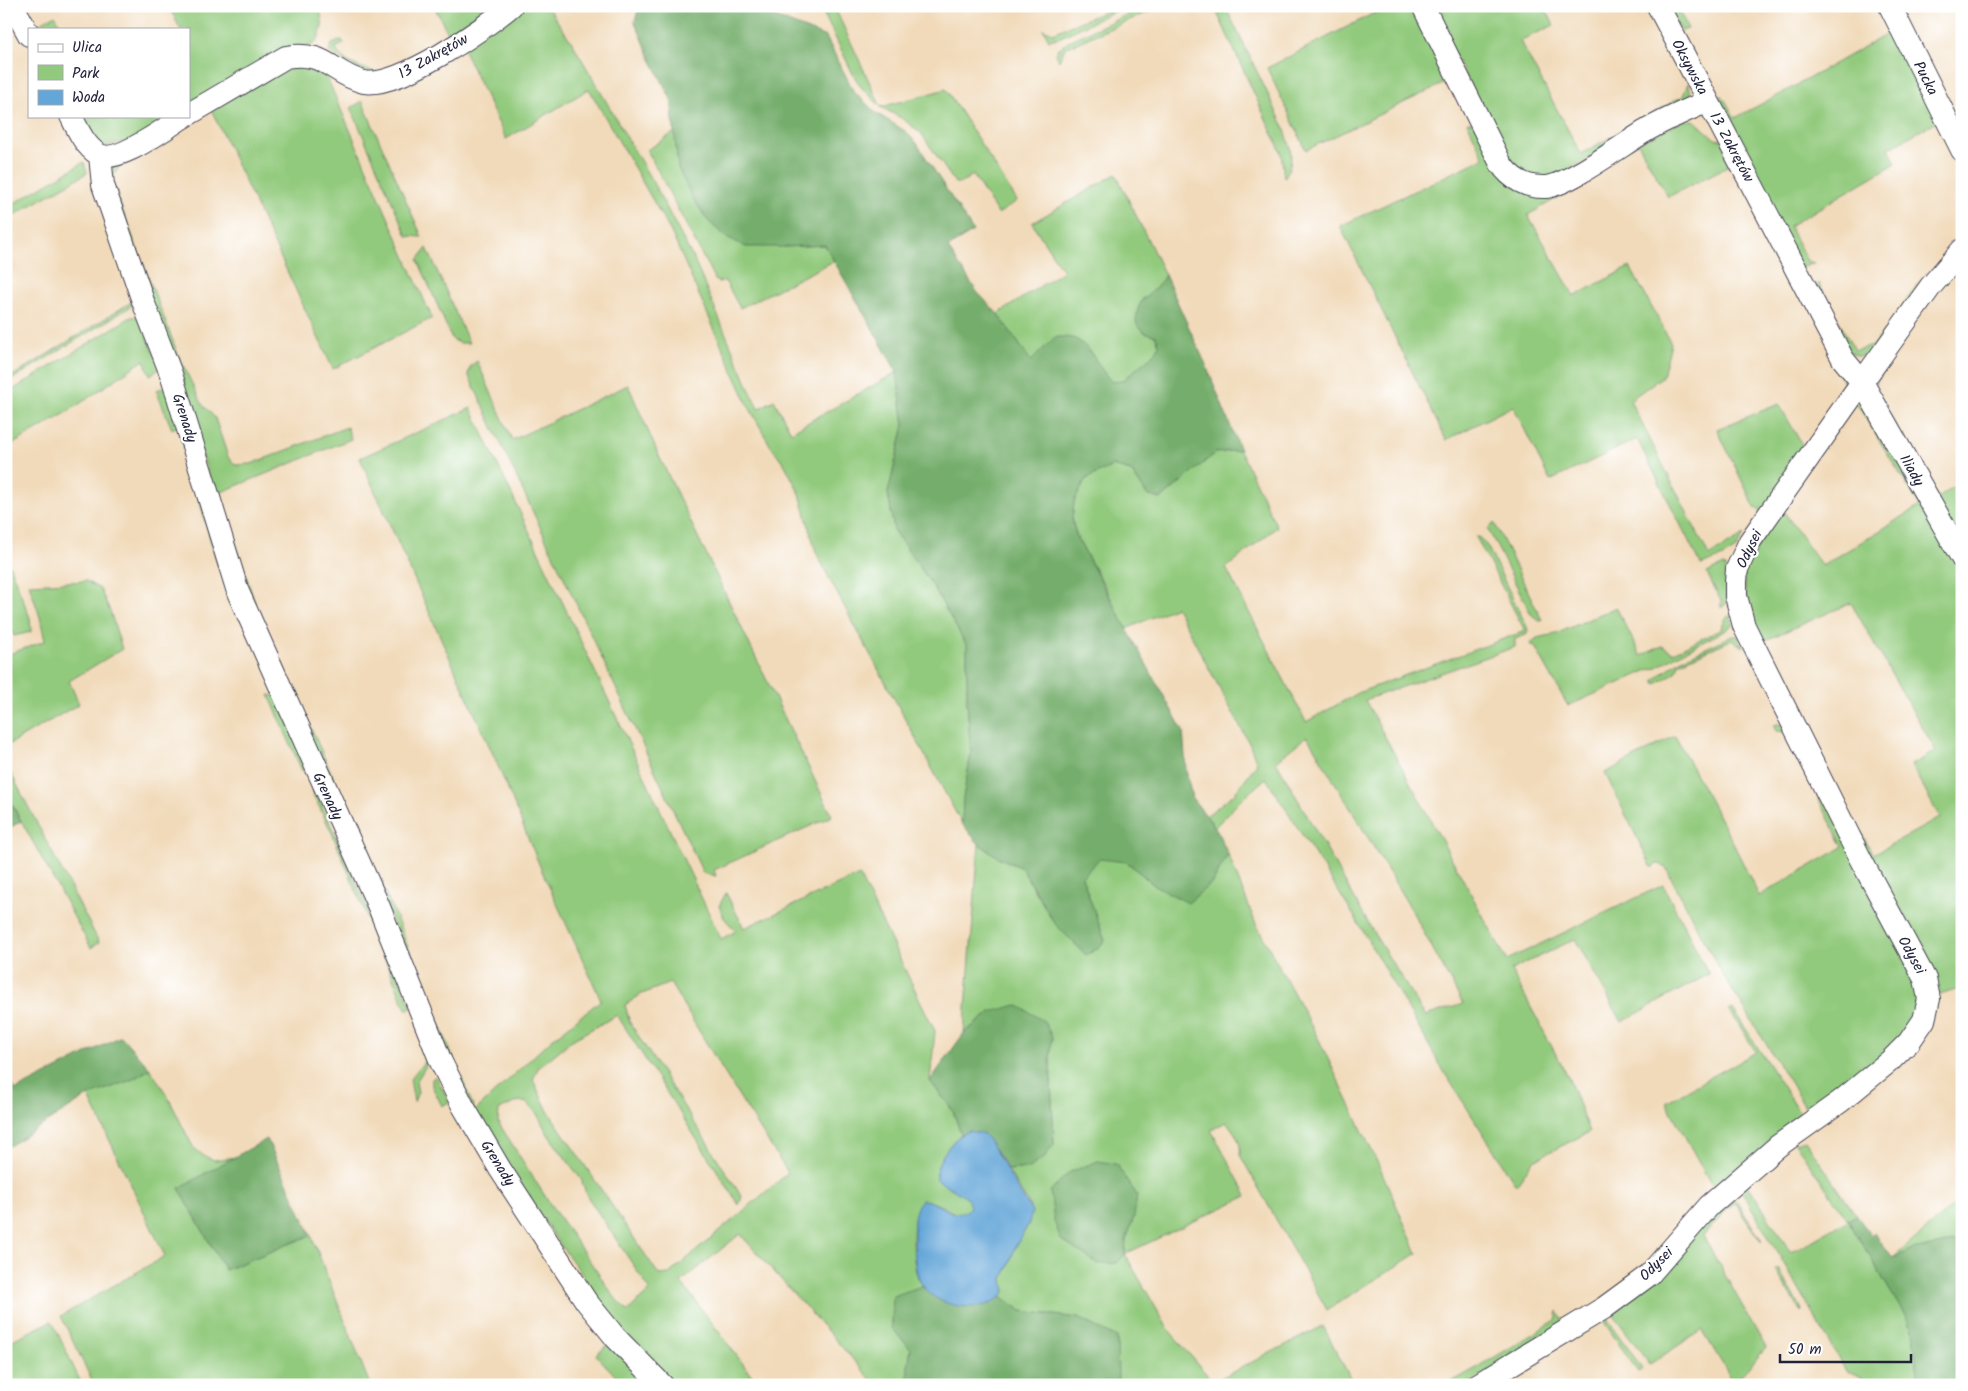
<svg xmlns="http://www.w3.org/2000/svg" width="1968" height="1391" viewBox="0 0 1968 1391" font-family="Kalam,sans-serif">
  <style>
    .green { fill: #92ca7d; stroke: #5a765c; fill-rule: evenodd }
    .forest { fill: #75ae6c; stroke: #4c6854 }
    .water { fill: #63a6d8; stroke: #42648a }
    .lines { fill: none; stroke-linecap: round; stroke-linejoin: round }
    .minor-casing { stroke: #413e4e; stroke-width: 24 }
    .minor { stroke: #fff; stroke-width: 22 }
    .labels { text-anchor: middle; stroke-width: 4.5; stroke-linejoin: round; paint-order: stroke }
    .street-label { font-size: 15px; fill: #22223b; stroke: #fff }
  </style>
  <rect width="100%" height="100%" fill="#fff"/>
  <filter id="ink" filterUnits="userSpaceOnUse"><feTurbulence type="fractalNoise" baseFrequency=".02" numOctaves="2"/><feDisplacementMap in="SourceGraphic" scale="10" xChannelSelector="R" yChannelSelector="G"/><feConvolveMatrix kernelMatrix="1 2 1 2 8 2 1 2 1" color-interpolation-filters="sRGB"/></filter>
  <filter id="wash" filterUnits="userSpaceOnUse"><feTurbulence type="fractalNoise" baseFrequency=".0096" numOctaves="4" result="noise"/><feDisplacementMap in="SourceGraphic" scale="20" xChannelSelector="R" yChannelSelector="G"/><feGaussianBlur stdDeviation="1.12" result="paint"/><feColorMatrix in="noise" values="0 0 0 0 0 0 0 0 0 0 0 0 0 0 0 0 0 1.4 0 .05"/><feComposite in="paint" operator="in"/></filter>
  <g filter="url(#wash)">
    <rect width="100%" height="100%" fill="#f1daba"/>
    <!-- green -->
    <path class="green" d="M 169,6 L 318,6 C 324,20 324,30 315,43 L 189,107 L 189,29 L 180,29 Z
      M 434,6 L 502,6 L 450,37 Z
      M 519,6 L 547,6 L 573,44 L 656,188 L 694,260 L 758,409 L 774,400 L 791,432 L 897,372 L 904,425 L 888,493 L 894,531 L 931,583 L 967,646 L 967,702 L 971,754 L 963,798 L 962,824 L 830,580 L 816,552 L 800,494 L 785,465 L 770,445 L 748,405 L 671,232 L 589,89 L 506,139 L 462,46 Z
      M 820,6 L 834,6 L 881,107 L 946,89 L 1017,201 L 998,214 L 973,175 L 961,183 L 955,183 L 921,133 L 903,119 L 881,107 L 861,87 L 854,76 Z
      M 1118,6 L 1125,6 L 1061,37 L 1049,40 L 1043,29 L 1053,33 Z
      M 1146,6 L 1162,6 L 1065,48 L 1059,61 L 1056,54 L 1058,49 L 1069,41 Z
      M 1214,6 L 1225,6 L 1284,127 C 1290,144 1296,162 1284,178 L 1281,152 Z
      M 1388,6 L 1415,6 L 1449,81 L 1306,150 L 1267,68 Z
      M 1429,6 L 1544,6 L 1554,25 L 1520,41 L 1581,154 L 1683,96 L 1688,83 C 1691,89 1691,92 1689,99 L 1551,181 L 1515,171 Z
      M 1667,6 L 1677,6 L 1688,29 L 1681,31 Z
      M 55,15 L 62,29 L 33,29 L 33,27 Z
      M 1894,30 L 1941,119 L 1889,148 L 1896,163 L 1789,226 L 1807,261 L 1814,263 L 1801,268 L 1716,101 L 1722,95 L 1735,118 L 1806,80 Z
      M 342,40 L 344,44 L 335,48 C 342,63 363,68 377,73 L 372,77 L 329,52 L 332,44 Z
      M 294,63 L 325,73 L 432,318 L 333,369 L 210,107 Z
      M 362,101 L 422,237 L 407,236 L 351,108 Z
      M 77,116 L 174,116 L 134,140 L 99,147 Z
      M 1694,120 L 1715,139 L 1722,140 L 1734,163 L 1668,197 L 1638,143 L 1682,121 Z
      M 1467,122 L 1472,122 L 1547,195 L 1566,193 L 1528,215 L 1574,296 L 1630,267 L 1671,343 L 1663,376 L 1630,400 L 1709,556 L 1744,535 L 1736,549 L 1723,557 L 1701,565 L 1637,439 L 1550,481 L 1513,406 L 1446,440 L 1340,226 L 1484,158 Z
      M 675,132 L 678,168 L 783,247 L 825,245 L 834,261 L 740,308 L 725,281 L 719,282 L 715,280 L 647,150 Z
      M 146,148 C 132,158 114,165 112,183 L 179,357 L 202,404 L 215,418 L 228,457 L 236,465 L 251,464 L 347,427 L 351,439 L 219,493 L 256,606 L 393,910 L 475,1111 L 550,1041 L 601,1000 L 542,871 L 496,761 L 360,458 L 471,408 L 721,939 L 736,931 L 724,918 L 719,906 L 726,893 L 744,928 L 859,875 L 935,1031 L 930,1081 L 953,1111 L 961,1134 C 950,1143 934,1164 936,1178 L 967,1198 C 969,1202 971,1205 969,1209 C 963,1221 952,1211 944,1207 C 938,1204 932,1202 925,1200 C 909,1205 912,1261 917,1275 C 918,1279 920,1282 922,1286 L 893,1297 L 892,1328 L 911,1349 L 908,1366 L 908,1385 L 876,1385 L 740,1234 L 681,1282 L 759,1385 L 670,1385 L 624,1339 L 616,1321 L 554,1236 L 473,1110 L 439,1040 L 385,904 L 264,636 L 240,576 L 190,415 L 108,186 L 107,179 L 113,166 ZM 670,983 L 730,1082 L 788,1173 L 669,1274 L 659,1275 L 548,1111 L 533,1080 L 538,1068 L 572,1040 L 617,1015 L 739,1205 L 742,1197 L 630,1023 L 625,1005 L 642,994 ZM 519,1101 L 527,1103 L 537,1114 L 549,1136 L 581,1179 L 587,1196 L 650,1290 L 628,1311 L 616,1299 L 550,1204 L 498,1122 L 499,1110 Z
      M 84,162 L 87,173 L 6,220 L 6,208 Z
      M 1116,174 L 1165,275 L 1159,286 L 1142,299 L 1144,332 L 1156,336 L 1159,345 L 1156,352 L 1122,381 L 1113,383 L 1106,377 L 1091,353 L 1055,337 L 1031,361 L 998,314 L 1063,271 L 1032,223 Z
      M 427,248 L 469,343 L 460,343 L 452,339 L 418,260 Z
      M 1922,279 L 1924,284 L 1869,355 L 1858,356 L 1850,352 L 1814,288 L 1819,283 L 1854,350 L 1873,346 Z
      M 133,301 L 133,305 L 6,383 L 6,380 Z
      M 131,317 L 138,317 L 161,368 L 150,375 L 144,360 L 66,413 L 6,448 L 6,394 Z
      M 477,361 L 512,440 L 628,385 L 659,456 L 832,816 L 714,870 L 716,876 L 703,873 L 468,374 L 471,366 Z
      M 1835,365 C 1848,374 1850,387 1844,400 L 1763,512 L 1755,508 L 1717,429 L 1779,404 L 1805,450 L 1842,399 L 1845,384 Z
      M 1884,371 L 1873,387 L 1937,498 L 1962,481 L 1962,549 L 1871,386 Z
      M 169,386 L 222,563 L 218,566 L 178,426 L 172,429 L 156,390 Z
      M 1861,403 L 1865,406 L 1962,564 L 1962,988 L 1940,995 L 1848,826 L 1855,821 L 1873,854 L 1940,818 L 1911,765 L 1936,751 L 1851,603 L 1761,642 L 1750,627 L 1743,573 L 1780,506 L 1822,566 L 1920,506 L 1858,406 L 1857,404 Z
      M 1240,450 L 1277,527 L 1226,568 L 1306,722 L 1360,692 L 1525,631 L 1476,537 L 1479,537 L 1487,546 L 1527,627 L 1528,631 L 1526,635 L 1515,639 L 1515,647 L 1365,700 L 1507,960 L 1663,885 L 1709,974 L 1622,1022 L 1575,939 L 1511,970 L 1569,1079 L 1589,1132 L 1534,1160 L 1516,1185 L 1446,1075 L 1354,916 L 1266,778 L 1240,801 L 1215,827 L 1206,816 L 1235,793 L 1257,763 L 1249,743 L 1176,607 L 1126,629 L 1104,585 L 1077,538 L 1072,520 L 1074,502 L 1086,479 L 1112,466 L 1131,471 L 1147,495 L 1161,499 L 1215,453 ZM 1307,736 L 1412,911 L 1463,1004 L 1425,1016 L 1375,935 L 1276,761 Z
      M 1494,522 L 1542,620 L 1539,621 L 1531,614 L 1488,529 Z
      M 6,556 L 30,618 L 31,632 L 14,636 L 6,619 Z
      M 1722,566 L 1726,567 L 1727,603 L 1721,608 L 1721,601 L 1707,573 Z
      M 86,581 L 100,589 L 110,611 L 122,649 L 69,681 L 79,704 L 6,746 L 6,693 L 10,673 L 9,654 L 45,641 L 40,617 L 29,584 Z
      M 1616,607 L 1641,656 L 1662,646 L 1673,652 L 1720,630 L 1726,618 L 1729,616 L 1732,618 L 1733,624 L 1726,630 L 1675,656 L 1656,668 L 1648,670 L 1568,706 L 1534,645 L 1530,645 L 1531,643 L 1537,638 L 1556,634 Z
      M 1732,636 L 1738,636 L 1744,647 L 1731,640 L 1679,663 L 1676,672 L 1656,684 L 1654,680 L 1680,660 Z
      M 269,695 L 278,696 L 307,769 L 302,771 Z
      M 1778,724 L 1784,725 L 1910,958 L 1923,1005 L 1892,1053 L 1808,1111 L 1718,967 L 1666,868 L 1660,864 L 1656,864 L 1652,868 L 1605,773 L 1675,736 L 1731,839 L 1759,896 L 1843,847 L 1785,732 L 1776,731 L 1773,725 Z
      M 6,764 L 99,942 L 91,948 L 6,793 Z
      M 316,791 L 412,1008 L 406,1009 L 332,833 L 312,792 Z
      M 979,844 L 998,857 L 1022,868 L 1036,894 L 1105,941 L 1082,877 L 1099,858 L 1127,862 L 1154,885 L 1213,882 L 1228,854 L 1255,922 L 1319,1040 L 1381,1170 L 1417,1253 L 1327,1310 L 1240,1155 C 1242,1142 1235,1132 1226,1122 L 1211,1130 L 1247,1196 L 1125,1254 L 1168,1329 L 1213,1382 L 1323,1326 L 1354,1385 L 1118,1385 L 1117,1338 L 1078,1318 L 1022,1311 L 1002,1297 L 1005,1292 L 1003,1279 L 1016,1246 L 1029,1223 L 1030,1206 L 1008,1170 L 1029,1168 L 1054,1144 L 1050,1060 L 1052,1037 L 991,1012 L 964,1033 ZM 1134,1217 L 1126,1240 L 1098,1264 L 1082,1253 Z
      M 1729,1009 L 1733,1009 L 1803,1118 L 1717,1188 L 1712,1186 L 1666,1102 L 1756,1052 Z
      M 428,1057 L 431,1058 L 416,1082 L 418,1092 L 414,1102 L 410,1079 Z
      M 150,1069 L 167,1095 L 193,1147 L 204,1156 L 214,1160 L 236,1157 L 179,1188 L 225,1270 L 311,1235 L 370,1385 L 94,1385 L 61,1316 L 165,1256 L 88,1095 L 131,1080 Z
      M 436,1076 L 449,1102 L 442,1106 L 432,1086 L 432,1079 Z
      M 1805,1140 L 1856,1215 L 1848,1220 L 1913,1329 L 1918,1385 L 1868,1385 L 1863,1379 L 1846,1371 L 1743,1193 L 1742,1187 L 1748,1185 L 1791,1253 L 1848,1220 L 1795,1143 Z
      M 1729,1198 L 1736,1201 L 1762,1241 L 1761,1242 L 1734,1202 L 1703,1236 L 1766,1348 L 1734,1383 L 1702,1330 L 1650,1364 L 1612,1313 Z
      M 1958,1202 L 1962,1207 L 1962,1240 L 1912,1250 L 1893,1258 Z
      M 1778,1268 L 1802,1310 L 1801,1312 L 1775,1269 Z
      M 1558,1311 L 1562,1319 L 1562,1327 L 1467,1385 L 1446,1385 L 1480,1366 L 1556,1320 Z
      M 1603,1314 L 1643,1369 L 1638,1372 L 1600,1316 Z
      M 52,1321 L 82,1385 L 6,1385 L 6,1343 Z
      M 612,1341 L 654,1385 L 624,1385 L 596,1355 Z"/>
    <!-- forest -->
    <path class="forest" d="M 639,6 L 747,6 L 826,37 L 854,92 L 876,113 L 905,131 L 916,142 L 973,231 L 948,248 L 977,292 L 998,314 L 1031,361 L 1055,337 C 1061,337 1066,337 1072,338 C 1090,343 1099,370 1112,382 L 1122,381 L 1156,352 L 1159,345 L 1156,336 L 1144,332 L 1136,323 C 1137,292 1153,298 1165,275 L 1206,365 L 1240,450 L 1215,453 L 1161,499 L 1147,495 L 1131,471 L 1112,466 L 1086,479 L 1074,502 L 1072,520 L 1077,538 L 1183,731 L 1186,770 L 1192,798 L 1215,827 L 1228,854 L 1213,882 L 1188,903 L 1154,885 L 1127,862 L 1099,859 L 1082,877 L 1105,941 L 1097,949 L 1086,955 L 1054,923 L 1022,868 L 998,857 L 979,844 L 962,824 L 963,798 L 971,754 L 967,702 L 967,646 L 931,583 L 894,531 L 888,493 L 904,425 L 897,372 L 825,245 L 783,247 L 746,247 L 725,236 L 708,221 L 692,197 L 678,168 L 671,99 L 651,59 L 635,22 Z
      M 6,793 L 21,821 L 6,830 Z
      M 1017,1005 L 1044,1021 L 1052,1037 L 1050,1060 L 1054,1144 L 1044,1158 L 1029,1168 L 1008,1170 L 994,1148 L 968,1131 L 961,1134 L 953,1111 L 930,1081 L 964,1033 L 991,1012 Z
      M 121,1036 L 150,1069 L 131,1080 L 88,1096 L 6,1148 L 6,1078 L 16,1090 Z
      M 267,1139 L 311,1235 L 225,1270 L 179,1188 Z
      M 1098,1161 L 1116,1164 L 1137,1195 L 1134,1217 L 1126,1240 L 1125,1254 L 1117,1263 L 1098,1264 L 1061,1240 L 1054,1221 L 1050,1191 L 1068,1173 Z
      M 1856,1215 L 1871,1235 L 1874,1232 L 1893,1258 L 1912,1250 L 1962,1240 L 1962,1385 L 1918,1385 L 1913,1329 L 1848,1220 Z
      M 922,1286 C 941,1309 977,1312 1002,1297 L 1022,1311 L 1078,1318 L 1117,1338 L 1118,1385 L 908,1385 L 908,1366 L 911,1349 L 892,1328 L 893,1296 Z"/>
    <!-- water -->
    <path class="water" d="M 968,1131 L 982,1133 L 988,1139 L 1032,1212 L 1029,1223 L 1016,1246 L 1003,1279 L 1005,1292 C 990,1316 937,1309 923,1286 C 913,1272 915,1254 914,1237 C 914,1224 912,1210 922,1200 C 939,1200 957,1225 970,1207 L 967,1198 L 939,1181 L 936,1178 C 934,1163 954,1136 968,1131 Z"/>
  </g>
  <g filter="url(#ink)">
    <g class="lines">
      <defs>
        <path id="minor" d="M 13,6 L 29,35
          M 1423,6 L 1501,164 C 1511,179 1527,188 1546,187 C 1569,185 1626,142 1649,129 C 1668,118 1688,110 1708,101 L 1843,359 L 1862,382 L 1931,286 L 1962,250
          M 1658,6 L 1708,101
          M 1890,6 L 1962,150
          M 189,114 L 286,57 C 327,50 331,74 364,82 C 398,89 485,28 511,6
          M 71,116 C 78,130 85,146 98,154 C 116,166 168,126 185,116
          M 100,156 L 103,185 L 144,304 L 171,374 L 238,592 L 379,907 L 441,1062 L 463,1106 L 500,1169 L 586,1301 L 616,1338 L 662,1385
          M 1477,1385 L 1604,1308 L 1649,1275 L 1709,1206 L 1778,1146 L 1841,1101 L 1891,1060 L 1909,1042 L 1924,1020 L 1929,999 L 1925,979 L 1861,860 L 1744,626 L 1736,596 L 1736,582 L 1737,569 L 1750,541 L 1862,382 L 1962,558"/>
      </defs>
      <!-- minor casing -->
      <use href="#minor" class="minor-casing"/>
      <!-- minor -->
      <use href="#minor" class="minor"/>
    </g>
  </g>
  <g class="labels">
    <!-- street labels -->
    <g class="street-label">
      <text transform="translate(433 56) rotate(-29)" y="5">13 Zakrętów</text>
      <text transform="translate(1690 67) rotate(62)" y="5">Oksywska</text>
      <text transform="translate(1926 78) rotate(63)" y="5">Pucka</text>
      <text transform="translate(1732 147) rotate(62)" y="5">13 Zakrętów</text>
      <text transform="translate(185 418) rotate(72)" y="5">Grenady</text>
      <text transform="translate(1912 470) rotate(60)" y="5">Iliady</text>
      <text transform="translate(1749 549) rotate(-64)" y="5">Odysei</text>
      <text transform="translate(328 796) rotate(65)" y="5">Grenady</text>
      <text transform="translate(1912 955) rotate(61)" y="5">Odysei</text>
      <text transform="translate(498 1163) rotate(58)" y="5">Grenady</text>
      <text transform="translate(1656 1264) rotate(-45)" y="5">Odysei</text>
    </g>
  </g>
  <!-- margin -->
  <rect width="1968" height="1391" fill="none" stroke="#fff" stroke-width="25"/>
  <!-- legend -->
  <rect x="28" y="28" width="162" height="90" fill="#ffffff" stroke="#a7a7b1"/>
  <rect x="38" y="44" width="25" height="8" fill="#ffffff" stroke="#a7a7b1"/>
  <text x="72" y="52" font-size="15" fill="#22223b">Ulica</text>
  <rect x="38" y="65" width="25" height="15" fill="#92ca7d" stroke="#a7a7b1"/>
  <text x="72" y="78" font-size="15" fill="#22223b">Park</text>
  <rect x="38" y="90" width="25" height="15" fill="#63a6d8" stroke="#a7a7b1"/>
  <text x="72" y="102" font-size="15" fill="#22223b">Woda</text>
  <!-- scale -->
  <path d="M1780 1354v8h131v-8" fill="none" stroke="#22223b" stroke-width="2.5"/>
  <text x="1788" y="1354" font-size="15" fill="#22223b" stroke="#ffffff" stroke-width="4" paint-order="stroke">50 m</text>
</svg>
